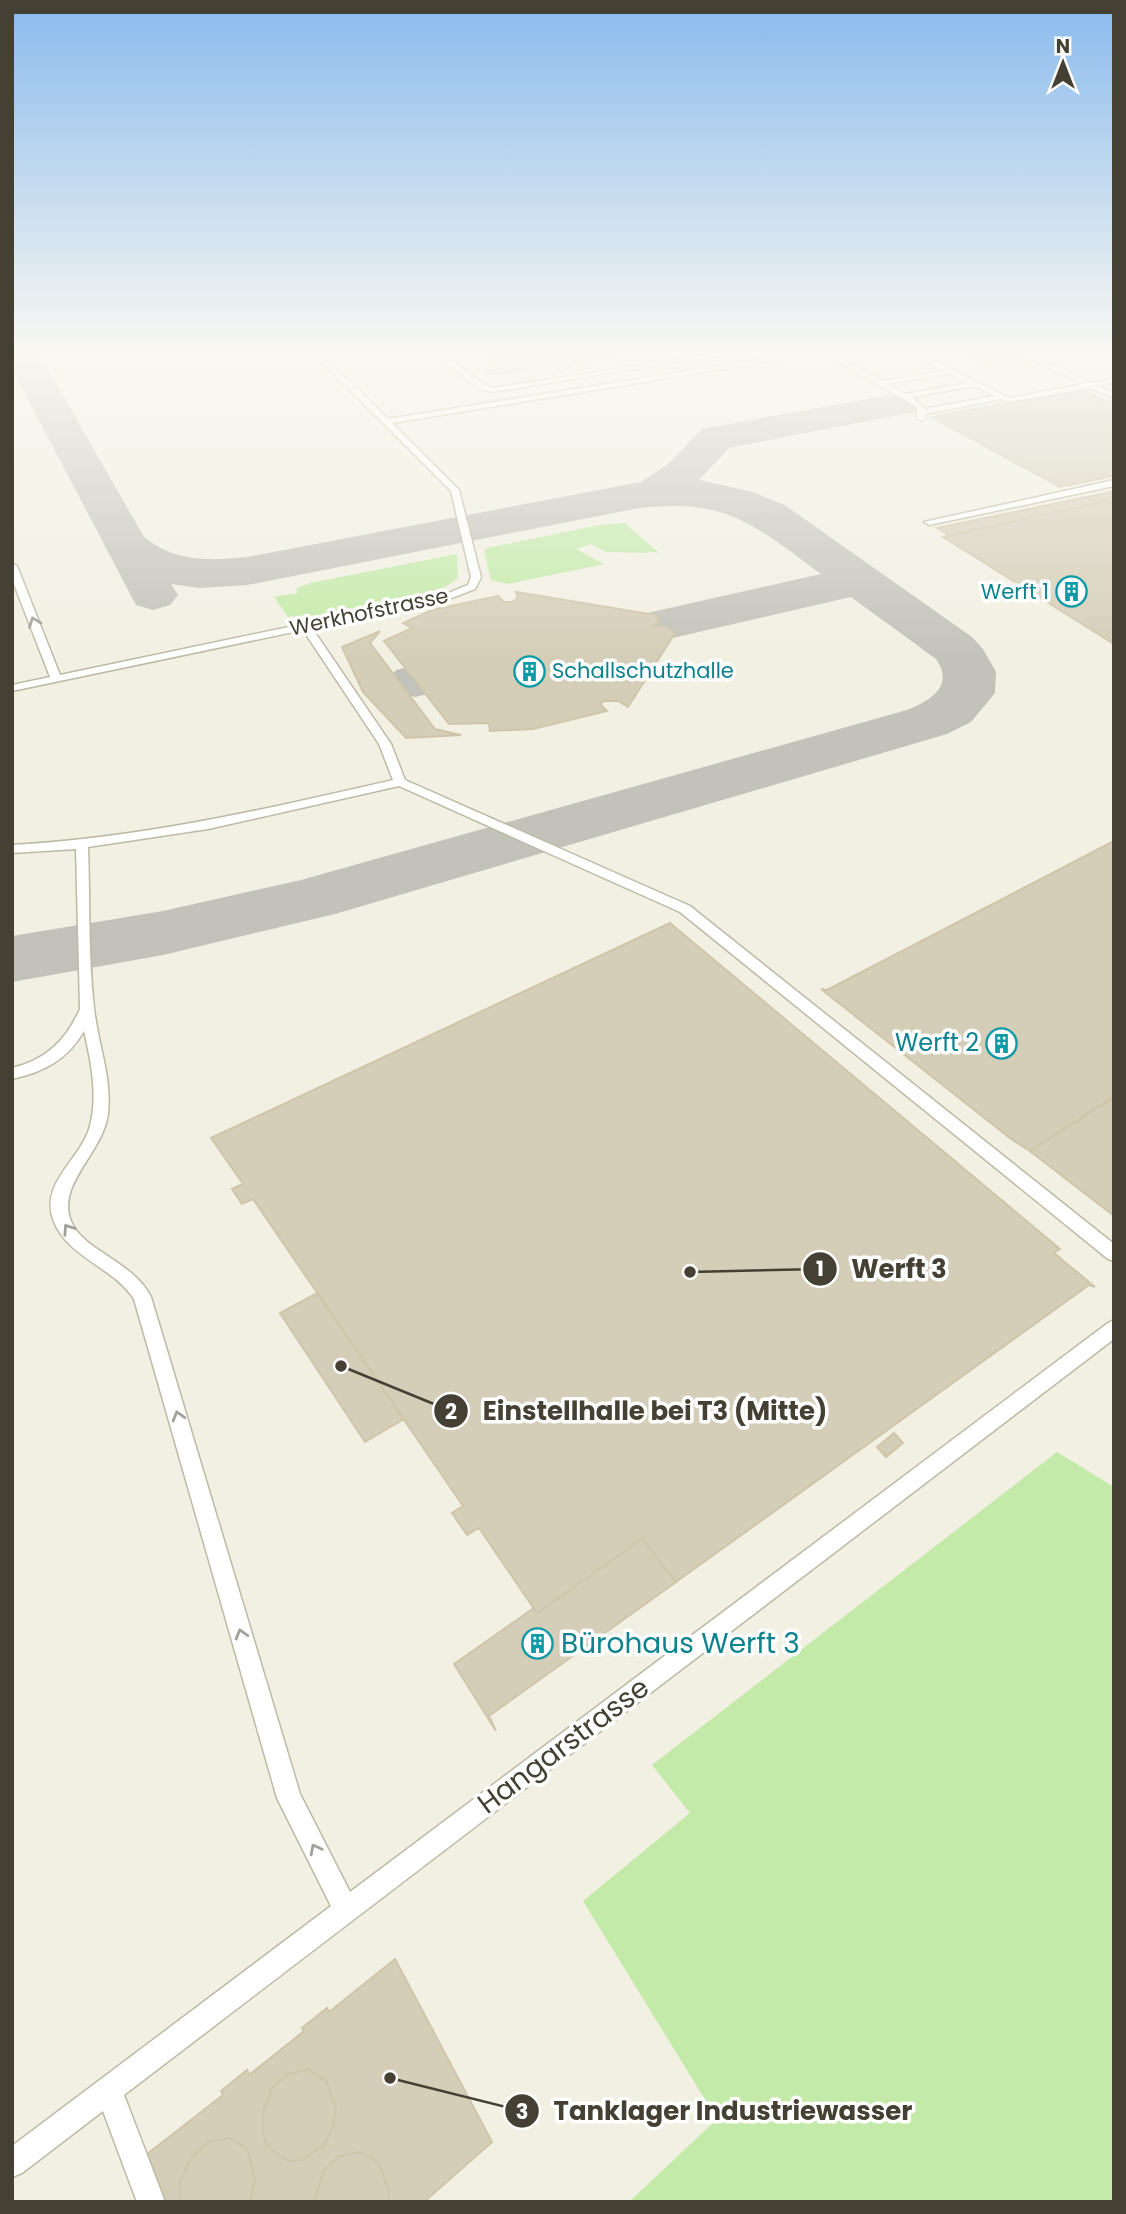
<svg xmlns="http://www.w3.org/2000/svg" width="1126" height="2214" viewBox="0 0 1126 2214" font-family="Poppins,sans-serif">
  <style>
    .green { fill: #c3eaa8 }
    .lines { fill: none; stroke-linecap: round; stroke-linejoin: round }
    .taxiway { fill: #c2c2ba; fill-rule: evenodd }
    .building { fill: #d4cdb7; stroke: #cfc6aa; stroke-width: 2; fill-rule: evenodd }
    .service-casing { stroke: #beb9a5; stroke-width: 3 }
    .service { fill: #fff; fill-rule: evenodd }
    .oneway { stroke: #a2a099 }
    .labels { text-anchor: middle; stroke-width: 7; stroke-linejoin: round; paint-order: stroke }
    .far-culture-label { font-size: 21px; fill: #0d838f; stroke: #fff; text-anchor: end }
    .far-street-label { font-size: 21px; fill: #444033; stroke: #fff }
    .culture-label { font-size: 24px; fill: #0d838f; stroke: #fff; text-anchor: end }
    .near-culture-label { font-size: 28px; fill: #0d838f; stroke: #fff; text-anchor: start }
    .near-street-label { font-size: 28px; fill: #444033; stroke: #fff }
    .leader { fill: none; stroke: #444033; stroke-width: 2.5 }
    .callout-dot { fill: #444033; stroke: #fff; stroke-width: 2.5 }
    .mark-label { font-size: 21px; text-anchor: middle; font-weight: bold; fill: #fff }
    .callout-label { font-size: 26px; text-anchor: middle; font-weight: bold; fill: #444033; stroke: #fff; stroke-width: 7; stroke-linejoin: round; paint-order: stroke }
  </style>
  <rect width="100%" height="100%" fill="#f2f0e2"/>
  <!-- green -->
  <path class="green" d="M 625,523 L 659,553 L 646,551 L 648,553 L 607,552 L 590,544 L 576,549 L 604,564 L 508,584 L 491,580 L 484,551 L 487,548 L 599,525 Z
    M 457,554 L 458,578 L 445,587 L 426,593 L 297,620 L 294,616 L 288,617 L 274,597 L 298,593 L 296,589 L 310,583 Z
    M 1057,1452 L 1114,1487 L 1114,2202 L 629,2202 L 717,2119 L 583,1901 L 690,1813 L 652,1765 Z"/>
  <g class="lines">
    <!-- taxiway -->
    <path class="taxiway" d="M 12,350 L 37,350 L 144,537 C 175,562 209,561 247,557 L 641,482 L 668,464 L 702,429 L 900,393 L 914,396 L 919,404 L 914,412 L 729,448 L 699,480 L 753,492 L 786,506 L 972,637 L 983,649 L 996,672 L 995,693 L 971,722 L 947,734 L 335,914 L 163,955 L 12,982 L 12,936 L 163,911 L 301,880 L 907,710 C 930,701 955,686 936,659 L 851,597 L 415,697 L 396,692 L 388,681 L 396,670 L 415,665 L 821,574 C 752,523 725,497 634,509 L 247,585 L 199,588 L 171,584 L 178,595 L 170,605 L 153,610 L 136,605 L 12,369 Z"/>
  </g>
  <!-- building -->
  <path class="building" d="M 477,350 L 659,350 L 566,364 L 574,369 L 561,371 L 555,366 L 491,375 L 485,371 L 501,369 Z
    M 957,350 L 1000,350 L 1029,363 L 997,369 Z
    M 1080,389 L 1114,405 L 1114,476 L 1060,487 L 932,417 Z
    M 1114,491 L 1114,504 L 1096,495 Z
    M 1096,495 L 1108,501 L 950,536 L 937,528 Z
    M 1108,501 L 1114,504 L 1114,644 L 943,537 Z
    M 516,592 L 655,615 L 659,621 L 654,626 L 666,627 L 675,633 L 628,707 L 618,701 L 604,701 L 600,704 L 607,711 L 533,729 L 490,731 L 489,723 L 449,724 L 384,641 L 412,628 L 403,623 L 432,610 L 498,596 L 504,602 L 512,602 L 518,598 Z
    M 380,631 L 370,643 L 435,729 L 461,735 L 406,738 L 363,692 L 342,647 Z
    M 1114,841 L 1114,1097 L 1030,1151 L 1011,1139 L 821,989 L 827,990 Z
    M 670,923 L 1060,1249 L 1054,1253 L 1095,1287 L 1089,1285 L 676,1582 L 642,1539 L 537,1613 L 479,1528 L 467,1535 L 452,1513 L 463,1506 L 253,1199 L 242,1204 L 232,1189 L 243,1184 L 211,1138 Z
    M 1111,1098 L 1114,1100 L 1114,1216 L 1030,1151 Z
    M 317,1293 L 404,1419 L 365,1442 L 280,1313 Z
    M 894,1433 L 903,1443 L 886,1457 L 877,1447 Z
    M 642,1539 L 676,1582 L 489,1716 L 496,1731 L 454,1664 L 534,1608 L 537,1613 Z
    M 395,1959 L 492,2142 L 424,2202 L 388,2202 L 389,2193 L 379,2163 L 360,2152 L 339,2156 L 323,2172 L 314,2202 L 250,2202 L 255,2178 L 247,2149 L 229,2138 L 208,2142 L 191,2158 L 180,2183 L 180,2202 L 165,2202 L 147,2154 L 223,2095 L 221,2091 L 247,2070 L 249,2075 L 304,2031 L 302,2028 L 327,2008 L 329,2012 ZM 308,2069 L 326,2081 L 336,2108 L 333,2128 L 323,2146 L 302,2160 L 288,2161 L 268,2147 L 263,2134 L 263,2112 L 272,2088 L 288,2074 Z
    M 308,2069 L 326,2081 L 336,2108 L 333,2128 L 323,2146 L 302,2160 L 288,2161 L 268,2147 L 263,2134 L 263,2112 L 272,2088 L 288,2074 Z
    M 229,2138 L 247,2149 L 255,2178 L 250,2202 L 180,2202 L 180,2183 L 191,2158 L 208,2142 Z
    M 360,2152 L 379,2163 L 389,2193 L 388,2202 L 314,2202 L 323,2172 L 339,2156 Z"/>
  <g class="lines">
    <defs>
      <path id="service" d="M 34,350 L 116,350 L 112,352 L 38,352 Z
        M 310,350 L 317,350 L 388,419 L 817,350 L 832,350 L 830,352 L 882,381 L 943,371 L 903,350 L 912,350 L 1009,398 L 1083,384 L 1011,350 L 1019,350 L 1091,383 L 1114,379 L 1114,383 L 1098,386 L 1114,393 L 1114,398 L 1090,388 L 1008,402 L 1001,399 L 925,414 L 925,419 L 921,421 L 917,419 L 917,408 L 912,404 L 822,353 L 392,423 L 459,490 L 481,577 L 475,589 L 449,599 L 312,628 L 391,744 L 405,780 L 690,906 L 1114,1244 L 1114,1261 L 1108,1259 L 680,912 L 399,786 L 208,829 L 88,847 C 90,900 88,955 94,1008 C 98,1044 112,1077 108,1114 C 103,1153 56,1184 71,1221 C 83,1251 133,1261 151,1297 L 300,1794 L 350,1892 L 1108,1323 L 1114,1320 L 1114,1339 L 124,2095 L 165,2202 L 137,2202 L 103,2111 L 22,2173 L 12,2177 L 12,2146 L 331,1906 L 277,1798 L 134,1299 C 113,1267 69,1258 54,1222 C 38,1183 81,1160 90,1126 C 98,1095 91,1061 84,1031 C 68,1059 44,1072 12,1079 L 12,1068 C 46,1060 66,1040 80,1009 L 76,849 L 12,853 L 12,845 C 142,838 267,809 393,780 L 379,744 L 303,630 L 12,691 L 12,685 L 50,677 L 12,579 L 12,563 L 17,566 L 60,675 L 446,594 L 468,585 L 471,577 L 451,491 ZM 950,374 L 968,383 L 905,394 L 888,384 ZM 975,386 L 994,396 L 925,409 L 912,397 Z
        M 430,350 L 438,350 L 485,385 L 492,388 L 719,353 L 723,355 L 492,392 L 479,389 Z
        M 1114,480 L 1114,486 L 929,525 L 924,522 Z"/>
    </defs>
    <!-- service casing -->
    <use href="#service" class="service-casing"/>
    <!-- service -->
    <use href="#service" class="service"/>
  </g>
  <!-- one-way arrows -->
  <defs><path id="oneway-chevron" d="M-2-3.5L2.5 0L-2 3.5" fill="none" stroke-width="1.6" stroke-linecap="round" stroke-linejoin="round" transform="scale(1.75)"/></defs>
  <g class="oneway">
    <use href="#oneway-chevron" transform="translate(34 622) rotate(-111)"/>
    <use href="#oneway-chevron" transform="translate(68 1229) rotate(-124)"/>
    <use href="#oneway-chevron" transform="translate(178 1416) rotate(-106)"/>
    <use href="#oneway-chevron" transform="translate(241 1634) rotate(-106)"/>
    <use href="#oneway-chevron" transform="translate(315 1849) rotate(-117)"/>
  </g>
  <!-- sky -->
  <linearGradient id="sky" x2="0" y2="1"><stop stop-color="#89baed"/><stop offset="0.53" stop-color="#f9f8f2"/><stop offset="1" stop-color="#f9f8f2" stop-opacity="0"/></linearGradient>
  <rect width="1126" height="660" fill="url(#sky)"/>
  <!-- icons -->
  <defs>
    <symbol id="building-ring" viewBox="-11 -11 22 22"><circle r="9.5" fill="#fff" stroke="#0f9aa8" stroke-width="1.5"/><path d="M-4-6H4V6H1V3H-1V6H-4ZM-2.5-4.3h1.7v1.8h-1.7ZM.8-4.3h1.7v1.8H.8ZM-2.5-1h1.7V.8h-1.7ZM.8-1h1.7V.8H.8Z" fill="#0f9aa8"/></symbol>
  </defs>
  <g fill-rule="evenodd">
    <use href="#building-ring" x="1054" y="574" width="35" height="35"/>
    <use href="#building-ring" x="512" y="654" width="35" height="35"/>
    <use href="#building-ring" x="984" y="1026" width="35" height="35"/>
    <use href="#building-ring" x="520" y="1626" width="35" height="35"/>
  </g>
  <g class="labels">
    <!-- far-culture labels -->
    <g class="far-culture-label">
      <text x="1049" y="599">Werft 1</text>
      <text x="552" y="678" text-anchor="start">Schallschutzhalle</text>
    </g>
    <!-- far-street labels -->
    <g class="far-street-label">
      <text transform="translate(369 612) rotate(-12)" y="7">Werkhofstrasse</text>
    </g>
    <!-- culture labels -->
    <g class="culture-label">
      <text x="979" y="1051">Werft 2</text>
    </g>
    <!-- near-culture labels -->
    <g class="near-culture-label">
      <text x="561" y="1653">Bürohaus Werft 3</text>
    </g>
    <!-- near-street labels -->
    <g class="near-street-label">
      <text transform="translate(563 1745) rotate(-37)" y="10">Hangarstrasse</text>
    </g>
  </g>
  <!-- callouts -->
  <path class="leader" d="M690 1272L820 1269M341 1366L451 1411M390 2078L522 2111"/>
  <g class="callout-dot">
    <circle cx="690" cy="1272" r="7"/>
    <circle cx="341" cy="1366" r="7"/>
    <circle cx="390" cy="2078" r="7"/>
    <circle cx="820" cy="1269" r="18"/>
    <circle cx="451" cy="1411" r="18"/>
    <circle cx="522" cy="2111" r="18"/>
  </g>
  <g class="mark-label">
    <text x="820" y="1276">1</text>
    <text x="451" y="1419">2</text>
    <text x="522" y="2119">3</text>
  </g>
  <g class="callout-label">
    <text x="899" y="1278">Werft 3</text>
    <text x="655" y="1420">Einstellhalle bei T3 (Mitte)</text>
    <text x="733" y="2120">Tanklager Industriewasser</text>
  </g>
  <!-- border -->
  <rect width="1126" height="2214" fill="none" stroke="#444033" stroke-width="28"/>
  <!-- north arrow -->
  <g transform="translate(1063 63)" stroke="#ffffff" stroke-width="5" paint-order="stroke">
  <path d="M0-5L12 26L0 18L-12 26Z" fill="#444033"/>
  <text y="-10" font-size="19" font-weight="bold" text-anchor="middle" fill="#444033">N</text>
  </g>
</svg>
